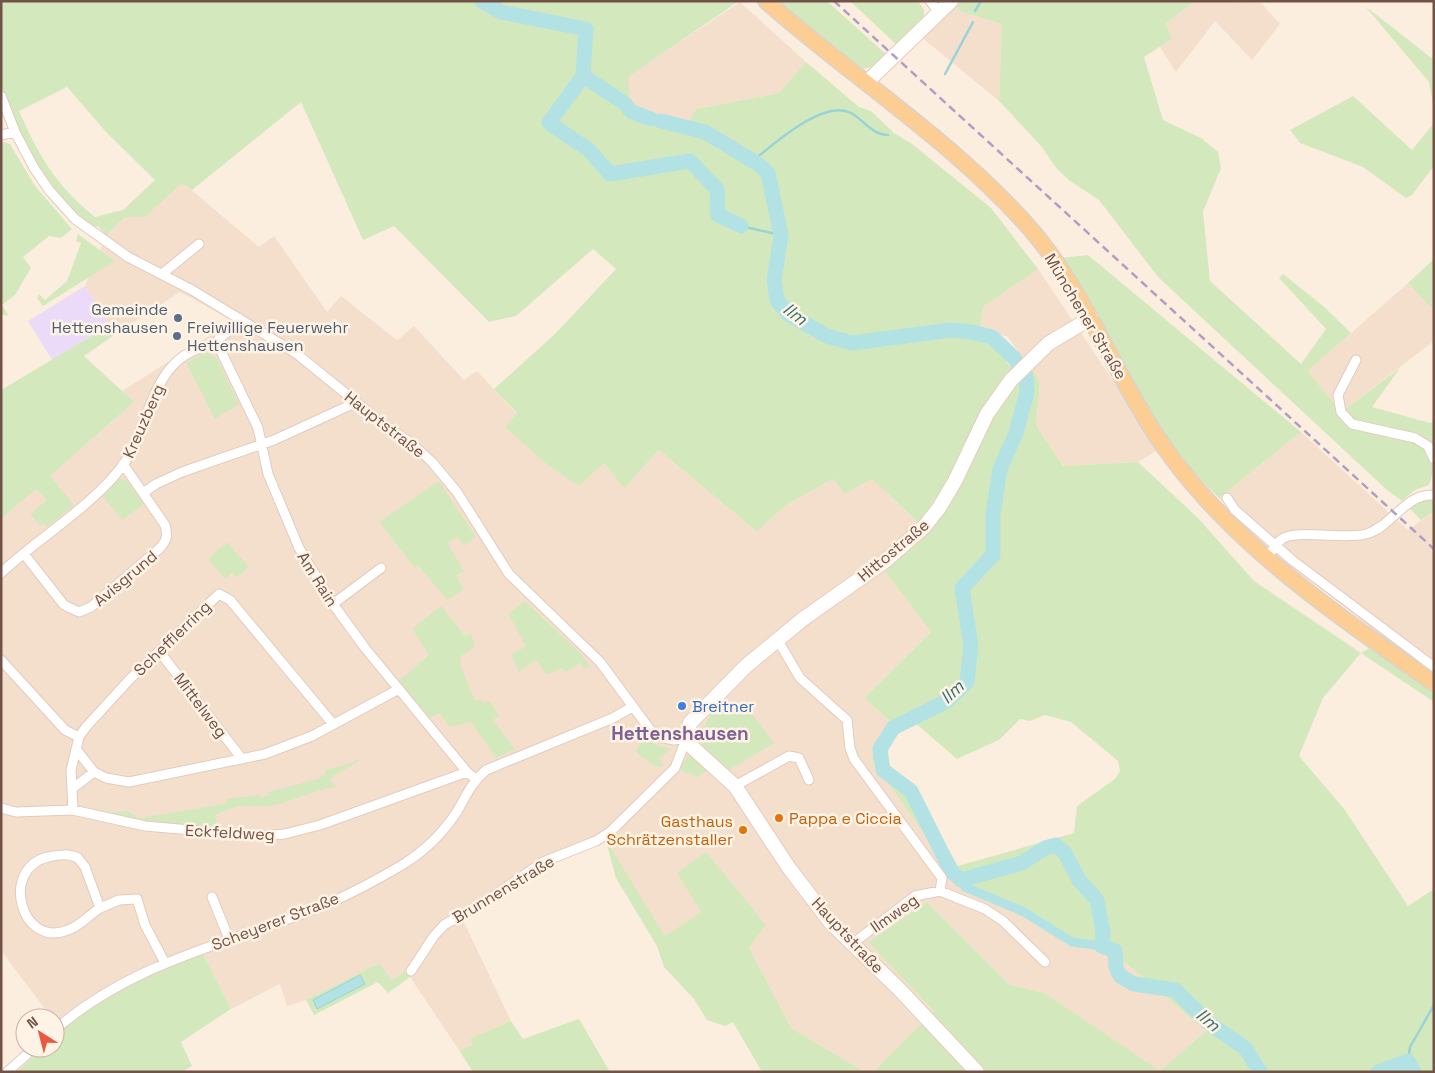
<svg xmlns="http://www.w3.org/2000/svg" width="1435" height="1073" viewBox="0 0 1435 1073" font-family="'Space Grotesk',sans-serif">
  <style>
    .residential { fill: #f4dfcd }
    .education { fill: #ebdbf8 }
    .green { fill: #d3e9bd; fill-rule: evenodd }
    .water { fill: #b3e2e5; stroke: #99d3d7 }
    .lines { fill: none; stroke-linecap: round; stroke-linejoin: round }
    .stream { stroke: #99d3d7; stroke-width: 2.5 }
    .canal { stroke: #b3e2e5; stroke-width: 9 }
    .river { stroke: #b3e2e5; stroke-width: 15 }
    .street-casing { stroke: #e2cbbd; stroke-width: 11 }
    .secondary-casing { stroke: #e7ccba; stroke-width: 16 }
    .primary-casing { stroke: #dad2cf; stroke-width: 18 }
    .street { stroke: #fff; stroke-width: 9 }
    .secondary { stroke: #fff; stroke-width: 14 }
    .primary { stroke: #fdce94; stroke-width: 15 }
    .rail { stroke: #b09ec4; stroke-width: 2.5; stroke-dasharray: 8 5; stroke-linecap: butt }
    .service-dot { fill: #5c6f8a; stroke: #fff3e5; stroke-width: 2 }
    .shop-dot { fill: #3f7fe0; stroke: #fff3e5; stroke-width: 2 }
    .food-dot { fill: #e8710a; stroke: #fff3e5; stroke-width: 2 }
    .labels { text-anchor: middle; stroke-width: 5; stroke-linejoin: round; paint-order: stroke }
    .service-label { font-size: 16px; fill: #4e5e75; stroke: #fff3e5; text-anchor: end }
    .street-label { font-size: 16px; fill: #725246; stroke: #fff3e5 }
    .shop-label { font-size: 16px; fill: #366cbe; stroke: #fff3e5; text-anchor: start }
    .food-label { font-size: 16px; fill: #c56008; stroke: #fff3e5; text-anchor: start }
    .water-label { font-size: 18px; font-style: italic; fill: #3a7378; stroke: #fff3e5 }
    .quarter-label { font-size: 19px; font-weight: bold; fill: #806196; stroke: #fff3e5 }
  </style>
  <rect width="100%" height="100%" fill="#fceede"/>
  <!-- residential -->
  <path class="residential" d="M 1196,1 L 1261,3 L 1280,24 L 1252,60 L 1215,21 L 1176,72 L 1160,47 L 1172,39 L 1166,23 Z
    M 740,2 L 806,62 L 779,93 L 696,109 L 687,126 L 631,109 L 627,77 Z
    M 954,5 L 961,12 L 1002,24 L 999,101 L 921,37 Z
    M 182,182 L 259,247 L 274,236 L 327,312 L 341,296 L 397,340 L 414,326 L 464,380 L 477,371 L 517,414 L 505,428 L 604,463 L 624,487 L 659,450 L 757,532 L 786,505 L 833,479 L 845,494 L 872,479 L 919,523 L 882,567 L 931,632 L 864,698 L 889,720 L 871,759 L 959,883 L 1030,911 L 1081,943 L 1107,947 L 1206,1031 L 1160,1072 L 1045,993 L 1010,985 L 927,902 L 868,942 L 934,1011 L 873,1072 L 865,1072 L 791,1028 L 749,947 L 701,912 L 665,937 L 605,838 L 554,859 L 461,916 L 511,1021 L 471,1039 L 473,1045 L 459,1050 L 406,971 L 392,980 L 379,963 L 306,1000 L 287,1006 L 280,984 L 231,1009 L 203,954 L 78,1017 L 62,1031 L 55,1022 L 55,1018 L 52,1018 L 1,951 L 1,519 L 133,403 L 122,391 L 233,321 L 180,292 L 116,334 L 85,286 L 106,236 L 125,217 L 145,217 Z
    M 1038,269 L 1159,449 L 1138,462 L 1063,466 L 1036,425 L 1040,383 L 1008,337 L 980,329 L 983,307 Z
    M 1408,283 L 1434,311 L 1434,341 L 1341,412 L 1308,371 Z
    M 1301,432 L 1408,530 L 1434,511 L 1434,673 L 1385,639 L 1279,555 L 1219,498 Z"/>
  <!-- education -->
  <path class="education" d="M 85,286 L 110,325 L 52,360 L 28,321 Z"/>
  <!-- green -->
  <path class="green" d="M 1,1 L 739,1 L 628,77 L 631,109 L 687,125 L 696,109 L 779,93 L 806,62 L 859,107 L 871,111 L 894,133 L 912,144 L 991,208 L 1038,269 L 983,307 L 980,329 L 1013,370 L 971,430 L 946,482 L 919,523 L 872,479 L 845,494 L 833,479 L 786,505 L 757,532 L 659,450 L 624,488 L 604,463 L 579,486 L 549,466 L 505,427 L 517,413 L 494,389 L 555,334 L 616,269 L 593,249 L 516,316 L 489,322 L 394,226 L 363,240 L 301,102 L 192,190 L 182,183 L 145,217 L 125,217 L 106,236 L 98,226 L 94,227 C 55,198 27,153 9,107 C 7,100 3,93 1,86 C 0,64 1,25 1,1 ZM 67,87 L 106,132 L 155,180 L 123,210 L 95,217 C 55,184 40,158 19,111 Z
    M 778,1 L 827,1 L 888,56 C 878,63 870,71 857,68 Z
    M 850,1 L 918,1 L 924,10 L 924,16 L 898,46 Z
    M 958,1 L 1196,1 L 1166,23 L 1172,39 L 1144,57 L 1163,120 L 1201,138 L 1218,152 L 1221,168 L 1203,212 L 1210,281 L 1301,364 L 1326,329 L 1279,278 L 1283,274 L 1323,306 L 1351,333 L 1308,371 L 1341,412 L 1400,368 L 1372,407 L 1430,423 L 1434,421 L 1434,453 L 1426,448 C 1432,462 1435,470 1429,485 L 1415,490 L 1402,501 L 1387,490 L 1158,277 L 1099,200 L 1070,181 L 1057,169 L 1041,146 L 999,101 L 1002,24 L 961,12 L 954,5 Z
    M 1365,6 L 1434,60 L 1434,110 L 1429,82 Z
    M 1353,96 L 1412,150 L 1434,123 L 1434,166 L 1412,195 L 1406,198 L 1363,167 L 1300,143 L 1290,130 Z
    M 1,141 L 10,144 L 35,186 L 72,229 L 61,238 L 49,236 L 23,257 L 31,268 L 15,295 L 2,305 L 9,316 L 1,315 Z
    M 78,234 L 115,261 L 43,306 L 37,298 L 39,294 L 45,300 L 67,281 L 81,243 L 76,241 Z
    M 1088,255 L 1301,432 L 1219,498 L 1181,460 L 1145,406 L 1060,258 Z
    M 1434,259 L 1434,311 L 1408,283 Z
    M 110,325 L 116,334 L 84,356 L 134,402 L 50,476 L 74,505 L 47,527 L 44,523 L 40,526 L 30,514 L 47,500 L 36,489 L 1,519 L 1,390 Z
    M 203,353 L 210,353 L 217,359 L 239,404 L 215,419 L 186,363 Z
    M 1031,367 L 1040,383 L 1036,425 L 1063,466 L 1138,462 L 1198,518 L 1254,581 L 1361,653 L 1385,639 L 1434,673 L 1434,702 L 1361,653 L 1323,698 L 1299,756 L 1345,810 L 1408,906 L 1434,889 L 1434,1072 L 873,1072 L 934,1011 L 868,942 L 927,902 L 1010,985 L 1045,993 L 1160,1071 L 1206,1031 L 1107,947 L 1081,943 L 1030,911 L 959,883 L 871,759 L 889,720 L 864,698 L 931,632 L 882,567 L 926,532 L 997,411 L 1011,391 ZM 1045,715 L 1071,722 L 1118,761 L 1120,771 L 1115,779 L 1077,806 L 1074,833 L 958,866 L 912,785 L 886,767 L 884,753 L 899,728 L 914,722 L 957,759 L 999,740 L 1020,719 L 1030,721 Z
    M 120,478 L 127,481 L 144,504 L 122,520 L 101,494 Z
    M 439,481 L 476,537 L 464,546 L 458,537 L 447,543 L 464,571 L 456,576 L 464,589 L 448,600 L 418,566 L 415,568 L 379,522 Z
    M 1424,500 L 1434,500 L 1434,511 L 1421,520 L 1408,507 L 1415,503 Z
    M 227,542 L 249,567 L 237,577 L 232,572 L 225,579 L 208,559 Z
    M 525,601 L 581,654 L 590,666 L 585,669 L 580,663 L 566,672 L 562,668 L 547,675 L 536,660 L 519,672 L 511,655 L 526,646 L 508,614 Z
    M 441,606 L 465,636 L 471,633 L 475,646 L 460,657 L 461,667 L 475,700 L 481,700 L 484,703 L 489,701 L 500,716 L 493,720 L 515,749 L 496,758 L 471,722 L 450,727 L 439,713 L 430,718 L 399,681 L 429,655 L 412,629 Z
    M 719,696 L 749,710 L 774,743 L 729,770 L 702,746 L 704,728 Z
    M 645,738 L 659,746 L 671,749 L 659,758 L 664,766 L 655,767 L 635,751 Z
    M 690,755 L 709,769 L 696,778 L 690,772 L 686,774 L 679,767 Z
    M 357,758 L 359,761 L 329,779 L 337,787 C 313,790 293,802 269,806 C 263,807 256,806 249,806 C 237,806 226,810 215,815 L 218,828 C 190,826 106,825 88,808 L 113,812 L 127,811 L 140,818 L 224,804 L 227,799 L 258,795 L 261,798 L 269,795 L 268,792 L 318,779 L 325,774 L 326,770 L 354,762 Z
    M 605,838 L 665,936 L 701,912 L 677,873 L 706,852 L 766,925 L 749,947 L 791,1028 L 865,1072 L 762,1072 L 733,1022 L 725,1026 L 707,1020 L 694,999 L 664,967 L 657,946 L 616,878 Z
    M 203,954 L 231,1009 L 181,1042 L 192,1066 L 182,1072 L 16,1072 L 43,1048 L 55,1048 L 55,1037 L 78,1017 L 124,987 Z
    M 379,963 L 392,980 L 406,971 L 410,977 L 388,993 L 378,982 L 314,1015 L 306,1000 Z
    M 579,1019 L 610,1072 L 473,1072 L 459,1050 L 473,1045 L 470,1039 L 511,1021 L 523,1039 Z"/>
  <!-- water -->
  <path class="water" d="M 360,975 L 365,984 L 317,1009 L 313,1000 Z"/>
  <g class="lines">
    <!-- stream -->
    <path class="stream" d="M 975,11 L 981,1
      M 945,74 L 973,22
      M 753,161 C 773,144 824,99 851,113 C 864,120 872,135 888,135
      M 741,226 L 781,235
      M 1408,1061 L 1410,1047 L 1434,1005"/>
    <!-- canal -->
    <path class="canal" d="M 961,880 L 965,887 L 1024,912 L 1072,942 L 1102,946"/>
    <!-- river -->
    <path class="river" d="M 482,1 L 501,12 L 586,29 L 583,76 L 549,123 L 589,150 L 610,174 L 690,161 L 717,189 L 718,215 L 741,226
      M 583,76 L 624,103 L 632,112 L 651,119
      M 661,121 L 705,132 L 758,164 L 768,173 L 781,235 L 774,280 L 777,300 L 788,314 L 827,336 L 852,343 L 951,330 L 972,332 L 992,337 L 1015,359 L 1026,377 L 1027,392 L 1016,433 L 1000,469 L 993,515 L 993,555 L 962,588 L 971,646 L 967,682 L 947,701 L 893,728 L 880,749 L 883,770 L 911,791 L 951,871 L 961,880 L 1022,863 L 1045,848 L 1056,845 L 1065,853 L 1079,880 L 1097,900 L 1103,932 L 1102,946 L 1115,951 L 1116,967 L 1120,976 L 1134,984 L 1175,990 L 1209,1023 L 1246,1049 L 1260,1072
      M 1378,1072 L 1408,1061 L 1414,1072"/>
    <defs>
      <path id="street" d="M 930,1 L 939,12
        M 1,96 L 15,132 L 34,168 L 49,190 L 75,219 L 128,257 L 192,290 L 297,354 L 382,423 L 411,443 L 432,462 L 457,492 L 509,574 L 600,662 L 651,731 L 664,738 L 674,740 L 687,737
        M 1,135 L 15,132
        M 162,274 L 199,244
        M 218,345 L 258,428 L 268,474 L 299,548 L 333,604 L 365,648 L 467,772 L 476,779
        M 1356,360 L 1338,395 L 1341,412 L 1352,424 L 1415,438 L 1428,446 L 1434,459
        M 143,493 L 156,484 L 182,472 L 274,440 L 357,402
        M 1227,498 L 1235,510 L 1292,560 L 1434,667
        M 24,554 L 64,605 L 79,612 L 91,607 L 160,548 C 167,540 168,535 165,525 L 123,464
        M 1268,557 C 1272,550 1276,543 1282,539 C 1295,529 1346,540 1366,534 C 1392,527 1405,493 1434,495
        M 1,573 C 38,538 93,506 123,465 C 153,422 151,349 218,345 L 219,338 L 235,327 L 239,318
        M 333,604 L 381,568
        M 777,639 L 800,678 L 847,720 L 850,748 L 854,759 L 942,878 L 940,891
        M 159,651 L 242,759
        M 1,660 L 65,730 L 79,737
        M 94,772 L 106,778 L 129,782 L 265,754 L 312,736 L 399,689
        M 735,786 L 789,756 L 799,758 L 809,780
        M 73,788 L 94,772 L 76,749
        M 1,808 L 16,812 L 73,810 L 145,826 L 259,836 L 285,834 L 320,825 L 467,772
        M 73,810 L 71,770 L 79,737 L 86,727 L 130,679 L 219,594 L 230,600 L 333,724
        M 212,897 L 229,939
        M 100,908 C 89,915 80,926 68,930 C 20,949 0,868 48,857 C 58,855 69,853 78,858 L 85,867 L 100,908 L 119,900 L 137,899 L 145,925 L 165,963
        M 852,944 L 915,896 L 940,891 L 985,909 L 1003,921 L 1045,962
        M 411,971 L 434,936 L 444,925 L 486,901 L 543,862 L 596,841 L 610,832 L 675,768 L 687,737
        M 55,1030 C 125,968 214,946 300,915 C 335,902 370,884 402,865 C 425,851 444,832 458,810 C 467,794 472,782 486,770 L 613,718 L 632,707
        M 7,1072 L 34,1048"/>
      <path id="secondary" d="M 867,82 L 951,1
        M 977,1072 L 900,990 L 831,923 L 789,868 L 735,786 L 692,747 L 687,737 L 690,723 L 746,666 L 803,619 L 885,561 L 924,527 L 939,508 L 955,481 L 987,414 L 1011,380 L 1049,343 L 1091,318"/>
      <path id="primary" d="M 766,1 C 852,77 950,139 1027,225 C 1085,290 1113,373 1162,444 C 1230,543 1337,615 1434,683"/>
    </defs>
    <!-- street casing -->
    <use href="#street" class="street-casing"/>
    <!-- secondary casing -->
    <use href="#secondary" class="secondary-casing"/>
    <!-- primary casing -->
    <use href="#primary" class="primary-casing"/>
    <!-- street -->
    <use href="#street" class="street"/>
    <!-- secondary -->
    <use href="#secondary" class="secondary"/>
    <!-- primary -->
    <use href="#primary" class="primary"/>
    <!-- rail -->
    <path class="rail" d="M 834,1 L 1434,549"/>
  </g>
  <!-- markers -->
  <g class="service-dot">
    <circle cx="178" cy="318" r="5"/>
    <circle cx="177" cy="336" r="5"/>
  </g>
  <circle class="shop-dot" cx="682" cy="706" r="5"/>
  <g class="food-dot">
    <circle cx="779" cy="818" r="5"/>
    <circle cx="743" cy="830" r="5"/>
  </g>
  <g class="labels">
    <!-- service labels -->
    <g class="service-label">
      <text x="168" y="315">Gemeinde<tspan x="168" dy="18">Hettenshausen</tspan></text>
      <text x="187" y="333" text-anchor="start">Freiwillige Feuerwehr<tspan x="187" dy="18">Hettenshausen</tspan></text>
    </g>
    <!-- street labels -->
    <g class="street-label">
      <text transform="translate(1086 316) rotate(59)" y="6">Münchener Straße</text>
      <text transform="translate(143 421) rotate(-66)" y="6">Kreuzberg</text>
      <text transform="translate(385 424) rotate(38)" y="6">Hauptstraße</text>
      <text transform="translate(893 550) rotate(-40)" y="6">Hittostraße</text>
      <text transform="translate(125 578) rotate(-40)" y="6">Avisgrund</text>
      <text transform="translate(318 579) rotate(58)" y="6">Am Rain</text>
      <text transform="translate(172 638) rotate(-44)" y="6">Schefflerring</text>
      <text transform="translate(201 705) rotate(53)" y="6">Mittelweg</text>
      <text transform="translate(230 832) rotate(3)" y="6">Eckfeldweg</text>
      <text transform="translate(503 889) rotate(-31)" y="6">Brunnenstraße</text>
      <text transform="translate(894 913) rotate(-35)" y="6">Ilmweg</text>
      <text transform="translate(275 921) rotate(-21)" y="6">Scheyerer Straße</text>
      <text transform="translate(848 935) rotate(47)" y="6">Hauptstraße</text>
    </g>
    <!-- shop labels -->
    <g class="shop-label">
      <text x="692" y="712">Breitner</text>
    </g>
    <!-- food labels -->
    <g class="food-label">
      <text x="789" y="824">Pappa e Ciccia</text>
      <text x="733" y="827" text-anchor="end">Gasthaus<tspan x="733" dy="18">Schrätzenstaller</tspan></text>
    </g>
    <!-- water labels -->
    <g class="water-label">
      <text transform="translate(795 314) rotate(37)" y="6">Ilm</text>
      <text transform="translate(952 692) rotate(-43)" y="6">Ilm</text>
      <text transform="translate(1208 1020) rotate(40)" y="6">Ilm</text>
    </g>
    <!-- quarter labels -->
    <g class="quarter-label">
      <text x="680" y="740">Hettenshausen</text>
    </g>
  </g>
  <!-- border -->
  <rect width="1435" height="1073" fill="none" stroke="#725246" stroke-width="5"/>
  <!-- north arrow -->
  <g transform="translate(40 1033) rotate(324)"><circle r="24" fill="#fff3e5" stroke="#c7b3a5"/>
  <path d="M0-4L9 19L0 12L-9 19Z" fill="#ea5840"/>
  <text y="-8" font-size="14" font-weight="bold" text-anchor="middle" fill="#725246">N</text>
  </g>
</svg>
